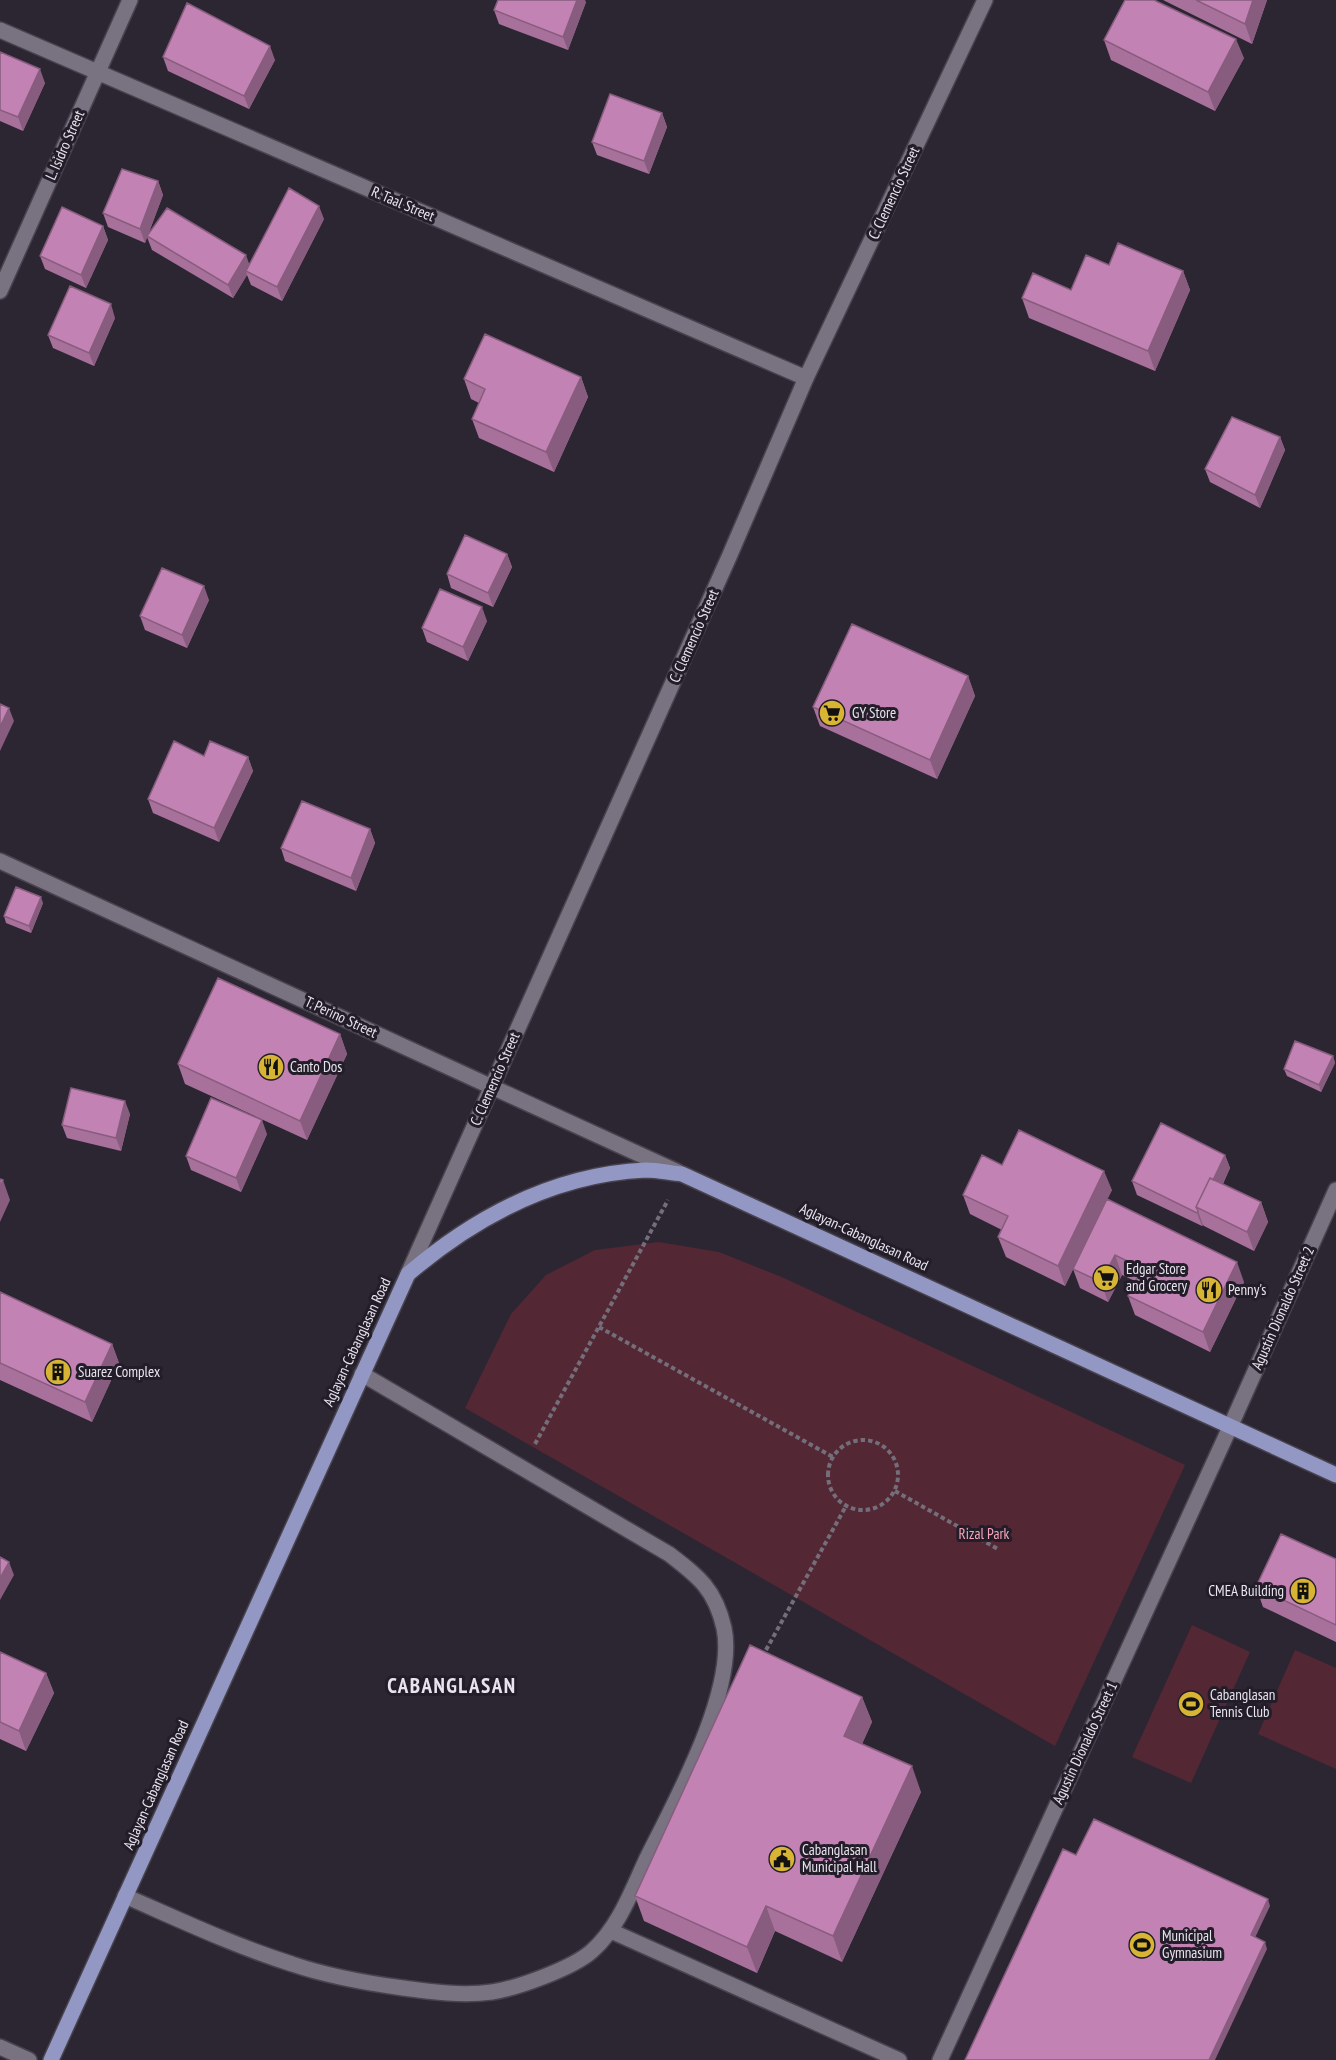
<svg xmlns="http://www.w3.org/2000/svg" width="1336" height="2060" viewBox="0 0 1336 2060" font-family="'PT Sans Narrow',sans-serif">
  <style>
    .green { fill: #532733 }
    .lines { fill: none; stroke-linecap: round; stroke-linejoin: round }
    .lane-casing { stroke: #47424d; stroke-width: 18 }
    .street-casing { stroke: #47424d; stroke-width: 18 }
    .secondary-casing { stroke: #47424d; stroke-width: 18 }
    .primary-casing { stroke: #47424d; stroke-width: 18 }
    .path { stroke: #736e79; stroke-width: 4; stroke-dasharray: 4.5 3; stroke-linecap: butt }
    .lane { stroke: #787281; stroke-width: 15 }
    .street { stroke: #787281; stroke-width: 15 }
    .secondary { stroke: #787281; stroke-width: 15 }
    .primary { stroke: #9297c3; stroke-width: 15 }
    .wall { fill: #a7719b }
    .shaded-wall { fill: #885c7e }
    .building { fill: #c283b4; stroke: #885c7e; stroke-width: 1.5 }
    .labels { text-anchor: middle; stroke-width: 6; stroke-linejoin: round; paint-order: stroke }
    .street-label { font-size: 15px; fill: #e8e4ed; stroke: #221d29 }
    .poi-label { font-size: 15px; fill: #e8e4ed; stroke: #221d29; text-anchor: start }
    .park-label { font-size: 15px; fill: #f9a4b8; stroke: #221d29 }
    .district-label { font-size: 21px; font-weight: bold; letter-spacing: 1.5px; fill: #e8e4ed; stroke: #221d29 }
  </style>
  <rect width="100%" height="100%" fill="#2c2633"/>
  <!-- green -->
  <path class="green" d="M 659,1242 L 719,1252 L 784,1278 L 1185,1465 L 1055,1746 L 465,1408 L 511,1314 L 546,1275 L 595,1250 Z
    M 1192,1625 L 1250,1652 L 1191,1783 L 1132,1757 Z
    M 1295,1650 L 1336,1668 L 1336,1769 L 1258,1734 Z"/>
  <g class="lines">
    <defs>
      <path id="lane" d="M 125,1896 C 180,1920 235,1946 292,1964 C 327,1976 366,1983 403,1988 C 432,1992 463,1996 492,1992 C 518,1988 573,1968 592,1951 C 619,1927 632,1890 647,1858 C 675,1802 737,1690 724,1628 C 715,1589 699,1577 669,1554 L 362,1374
        M 611,1931 L 899,2060"/>
      <path id="street" d="M 0,30 L 806,378
        M 0,291 L 130,0
        M 0,861 L 492,1087
        M 0,2047 L 29,2060
        M 940,2060 L 1231,1425 L 1336,1190"/>
      <path id="secondary" d="M 492,1087 L 678,1172
        M 408,1274 L 729,557 L 806,378 L 985,0"/>
      <path id="primary" d="M 51,2060 L 408,1274 C 475,1217 556,1174 646,1170 C 658,1170 670,1173 682,1174 L 1336,1475"/>
    </defs>
    <!-- lane casing -->
    <use href="#lane" class="lane-casing"/>
    <!-- street casing -->
    <use href="#street" class="street-casing"/>
    <!-- secondary casing -->
    <use href="#secondary" class="secondary-casing"/>
    <!-- primary casing -->
    <use href="#primary" class="primary-casing"/>
    <!-- path -->
    <path class="path" d="M 599,1327 L 833,1457
      M828 1475a35 35 0 1 1 70 0a35 35 0 1 1-70 0Z
      M 535,1444 L 668,1200
      M 895,1491 L 998,1549
      M 766,1650 L 846,1506"/>
    <!-- lane -->
    <use href="#lane" class="lane"/>
    <!-- street -->
    <use href="#street" class="street"/>
    <!-- secondary -->
    <use href="#secondary" class="secondary"/>
    <!-- primary -->
    <use href="#primary" class="primary"/>
  </g>
  <!-- wall -->
  <path class="wall" d="M 1163,0 L 1267,0 L 1252,44 Z
    M 586,2 L 568,50 L 499,24 L 494,10 Z
    M 1104,40 L 1244,58 L 1215,111 L 1111,60 Z
    M 0,52 L 45,83 L 23,131 L 0,121 Z
    M 163,57 L 275,60 L 249,109 L 168,71 Z
    M 662,113 L 667,127 L 649,174 L 597,155 L 592,142 Z
    M 158,181 L 163,195 L 148,235 L 249,264 L 324,219 L 282,301 L 251,285 L 247,275 L 233,298 L 152,250 L 147,237 L 145,243 L 108,227 L 103,213 Z
    M 103,226 L 108,240 L 86,288 L 45,269 L 40,256 Z
    M 1183,271 L 1190,290 L 1155,371 L 1029,318 L 1022,298 Z
    M 115,318 L 94,366 L 53,348 L 48,335 Z
    M 581,377 L 588,397 L 554,472 L 479,438 L 472,419 L 479,403 L 471,399 L 464,379 Z
    M 1280,437 L 1285,450 L 1260,508 L 1210,482 L 1205,469 Z
    M 507,554 L 512,567 L 493,607 L 451,588 L 447,574 Z
    M 209,600 L 187,648 L 145,630 L 140,616 Z
    M 487,621 L 468,661 L 427,642 L 422,628 Z
    M 968,676 L 975,696 L 937,779 L 820,726 L 813,707 Z
    M 204,756 L 248,757 L 253,771 L 219,842 L 153,813 L 148,799 Z
    M 370,829 L 375,843 L 356,891 L 285,861 L 281,848 Z
    M 43,903 L 31,933 L 6,923 L 4,916 Z
    M 340,1034 L 347,1054 L 307,1140 L 185,1084 L 178,1064 Z
    M 1333,1056 L 1335,1063 L 1321,1092 L 1287,1076 L 1284,1069 Z
    M 130,1114 L 121,1151 L 67,1138 L 62,1125 Z
    M 267,1134 L 241,1192 L 191,1170 L 186,1156 Z
    M 1225,1155 L 1230,1168 L 1223,1184 L 1261,1202 L 1268,1222 L 1254,1251 L 1204,1226 L 1203,1225 L 1202,1226 L 1137,1195 L 1132,1181 Z
    M 1002,1165 L 1112,1190 L 1107,1199 L 1244,1282 L 1210,1352 L 1135,1315 L 1128,1296 L 1135,1281 L 1122,1275 L 1108,1302 L 1080,1288 L 1073,1269 L 1065,1286 L 1006,1257 L 998,1237 L 1002,1230 L 970,1214 L 963,1195 Z
    M 0,1292 L 112,1344 L 119,1363 L 92,1422 L 0,1380 Z
    M 1336,1559 L 1336,1642 L 1263,1607 L 1256,1587 Z
    M 0,1652 L 46,1673 L 54,1693 L 26,1751 L 0,1739 Z
    M 862,1697 L 872,1722 L 862,1744 L 921,1792 L 842,1962 L 775,1931 L 757,1973 L 644,1921 L 635,1896 Z"/>
  <!-- shaded-wall -->
  <path class="shaded-wall" d="M 577,0 L 585,0 L 586,2 L 568,50 L 563,37 Z
    M 1253,0 L 1267,0 L 1252,44 L 1245,24 Z
    M 1236,39 L 1244,58 L 1215,111 L 1208,92 Z
    M 270,46 L 275,60 L 249,109 L 244,96 Z
    M 40,69 L 45,83 L 23,131 L 18,117 Z
    M 662,113 L 667,127 L 649,174 L 644,161 Z
    M 158,181 L 163,195 L 145,243 L 140,229 Z
    M 319,206 L 324,219 L 282,301 L 277,287 Z
    M 103,226 L 108,240 L 86,288 L 81,275 Z
    M 246,255 L 251,269 L 246,271 L 247,275 L 233,298 L 228,285 Z
    M 1183,271 L 1190,290 L 1155,371 L 1148,351 Z
    M 111,304 L 115,318 L 94,366 L 89,353 Z
    M 581,377 L 588,397 L 554,472 L 546,452 Z
    M 1280,437 L 1285,450 L 1260,508 L 1255,495 Z
    M 507,554 L 512,567 L 493,607 L 488,593 Z
    M 204,586 L 209,600 L 187,648 L 182,635 Z
    M 482,607 L 487,621 L 468,661 L 463,647 Z
    M 968,676 L 975,696 L 937,779 L 930,760 Z
    M 9,708 L 14,721 L 0,751 L 0,727 Z
    M 248,757 L 253,771 L 219,842 L 214,828 Z
    M 370,829 L 375,843 L 356,891 L 351,878 Z
    M 41,897 L 43,903 L 31,933 L 29,926 Z
    M 340,1034 L 347,1054 L 307,1140 L 300,1121 Z
    M 1333,1056 L 1335,1063 L 1321,1092 L 1319,1085 Z
    M 125,1101 L 130,1114 L 121,1151 L 116,1138 Z
    M 262,1120 L 267,1134 L 241,1192 L 236,1178 Z
    M 1225,1155 L 1230,1168 L 1209,1213 L 1200,1208 Z
    M 1104,1171 L 1112,1190 L 1065,1286 L 1058,1266 Z
    M 3,1180 L 10,1200 L 0,1222 L 0,1187 Z
    M 1261,1202 L 1268,1222 L 1254,1251 L 1247,1232 Z
    M 1198,1211 L 1203,1225 L 1202,1226 L 1197,1213 Z
    M 1115,1255 L 1122,1275 L 1108,1302 L 1101,1282 Z
    M 1237,1262 L 1244,1282 L 1210,1352 L 1203,1332 Z
    M 112,1344 L 119,1363 L 92,1422 L 85,1402 Z
    M 9,1562 L 14,1575 L 0,1600 L 0,1578 Z
    M 46,1673 L 54,1693 L 26,1751 L 19,1731 Z
    M 862,1697 L 872,1722 L 854,1761 L 844,1736 Z
    M 912,1766 L 921,1792 L 842,1962 L 833,1936 Z
    M 1268,1899 L 1270,1906 L 1253,1942 L 1251,1935 Z
    M 766,1906 L 775,1931 L 757,1973 L 747,1947 Z
    M 1265,1942 L 1267,1949 L 1215,2060 L 1209,2060 Z"/>
  <!-- building -->
  <path class="building" d="M 498,0 L 577,0 L 563,37 L 494,10 Z
    M 1125,0 L 1154,0 L 1236,39 L 1208,92 L 1104,40 Z
    M 1196,0 L 1253,0 L 1245,24 Z
    M 187,3 L 270,46 L 244,96 L 163,57 Z
    M 0,52 L 40,69 L 18,117 L 0,110 Z
    M 610,94 L 662,113 L 644,161 L 592,142 Z
    M 122,169 L 158,181 L 140,229 L 103,213 Z
    M 289,188 L 319,206 L 277,287 L 246,271 Z
    M 62,207 L 103,226 L 81,275 L 40,256 Z
    M 167,208 L 246,255 L 228,285 L 147,236 Z
    M 1118,243 L 1183,271 L 1148,351 L 1022,298 L 1033,273 L 1071,290 L 1086,255 L 1109,265 Z
    M 70,286 L 111,304 L 89,353 L 48,335 Z
    M 485,334 L 581,377 L 546,452 L 472,419 L 485,389 L 464,379 Z
    M 1232,417 L 1280,437 L 1255,495 L 1205,469 Z
    M 465,535 L 507,554 L 488,593 L 447,574 Z
    M 162,568 L 204,586 L 182,635 L 140,616 Z
    M 440,589 L 482,607 L 463,647 L 422,628 Z
    M 852,624 L 968,676 L 930,760 L 813,707 Z
    M 0,704 L 9,708 L 0,727 Z
    M 174,741 L 204,756 L 210,741 L 248,757 L 214,828 L 148,799 Z
    M 302,801 L 370,829 L 351,878 L 281,848 Z
    M 16,887 L 41,897 L 29,926 L 4,916 Z
    M 218,978 L 340,1034 L 300,1121 L 178,1064 Z
    M 1295,1041 L 1333,1056 L 1319,1085 L 1284,1069 Z
    M 71,1088 L 125,1101 L 116,1138 L 62,1125 Z
    M 211,1098 L 262,1120 L 236,1178 L 186,1156 Z
    M 1161,1123 L 1225,1155 L 1213,1180 L 1210,1178 L 1196,1207 L 1198,1211 L 1197,1213 L 1132,1181 Z
    M 1019,1130 L 1104,1171 L 1058,1266 L 998,1237 L 1008,1216 L 963,1195 L 982,1155 L 1002,1165 Z
    M 1210,1178 L 1261,1202 L 1247,1232 L 1196,1207 Z
    M 0,1179 L 3,1180 L 0,1187 Z
    M 1107,1199 L 1237,1262 L 1203,1332 L 1128,1296 L 1142,1268 L 1115,1255 L 1101,1282 L 1073,1269 Z
    M 0,1292 L 112,1344 L 85,1402 L 0,1363 Z
    M 1281,1534 L 1336,1559 L 1336,1625 L 1256,1587 Z
    M 0,1557 L 9,1562 L 0,1578 Z
    M 750,1645 L 862,1697 L 844,1736 L 912,1766 L 833,1936 L 766,1906 L 747,1947 L 635,1896 Z
    M 0,1652 L 46,1673 L 19,1731 L 0,1722 Z
    M 1094,1819 L 1268,1899 L 1251,1935 L 1265,1942 L 1209,2060 L 965,2060 L 1063,1849 L 1076,1855 Z"/>
  <!-- icons -->
  <defs>
    <symbol id="supermarket-disc" viewBox="-11 -11 22 22"><circle r="9.5" fill="#d7b434" stroke="#221d29"/><path d="M-6-5.5h2.5l.6 2H6L4.5 2H-2.5L-4.4-4H-6ZM-1.5 3.2a1.3 1.3 0 1 0 .1 0ZM3 3.2a1.3 1.3 0 1 0 .1 0Z" fill="#111"/></symbol>
    <symbol id="restaurant-disc" viewBox="-11 -11 22 22"><circle r="9.5" fill="#d7b434" stroke="#221d29"/><path d="M-5-6h1v4h1v-4h1v4h1v-4h1v5L-1.5 .5V6h-2V.5L-5-1ZM5-6V6H3V1.5H1.5Q1.5-4 5-6Z" fill="#111"/></symbol>
    <symbol id="building-disc" viewBox="-11 -11 22 22"><circle r="9.5" fill="#d7b434" stroke="#221d29"/><path d="M-4-6H4V6H1V3H-1V6H-4ZM-2.5-4.3h1.7v1.8h-1.7ZM.8-4.3h1.7v1.8H.8ZM-2.5-1h1.7V.8h-1.7ZM.8-1h1.7V.8H.8Z" fill="#111"/></symbol>
    <symbol id="stadium-disc" viewBox="-11 -11 22 22"><circle r="9.5" fill="#d7b434" stroke="#221d29"/><path d="M0-5a6.5 5 0 1 0 0 10a6.5 5 0 1 0 0-10ZM-3.5-1.8h7v3.6h-7Z" fill="#111"/></symbol>
    <symbol id="civic-disc" viewBox="-11 -11 22 22"><circle r="9.5" fill="#d7b434" stroke="#221d29"/><path d="M-.6-6.5H3V-4.5H.6V-3L4-1V1h2V6H-6V1h2V-1L-.6-3ZM-1.2 2.5V6h2.4V2.5Z" fill="#111"/></symbol>
  </defs>
  <g fill-rule="evenodd">
    <use href="#supermarket-disc" x="817" y="698" width="30" height="30"/>
    <use href="#restaurant-disc" x="256" y="1052" width="30" height="30"/>
    <use href="#supermarket-disc" x="1091" y="1263" width="30" height="30"/>
    <use href="#restaurant-disc" x="1194" y="1275" width="30" height="30"/>
    <use href="#building-disc" x="43" y="1357" width="30" height="30"/>
    <use href="#building-disc" x="1288" y="1576" width="30" height="30"/>
    <use href="#stadium-disc" x="1176" y="1689" width="30" height="30"/>
    <use href="#civic-disc" x="767" y="1844" width="30" height="30"/>
    <use href="#stadium-disc" x="1127" y="1930" width="30" height="30"/>
  </g>
  <g class="labels">
    <!-- street labels -->
    <g class="street-label">
      <text transform="translate(65 145) rotate(-66)" y="5">L. Isidro Street</text>
      <text transform="translate(894 193) rotate(-65)" y="5">C. Clemencio Street</text>
      <text transform="translate(403 204) rotate(23)" y="5">R. Taal Street</text>
      <text transform="translate(694 636) rotate(-66)" y="5">C. Clemencio Street</text>
      <text transform="translate(341 1017) rotate(25)" y="5">T. Perino Street</text>
      <text transform="translate(495 1079) rotate(-66)" y="5">C. Clemencio Street</text>
      <text transform="translate(864 1237) rotate(25)" y="5">Aglayan-Cabanglasan Road</text>
      <text transform="translate(1283 1308) rotate(-66)" y="5">Agustin Dionaldo Street 2</text>
      <text transform="translate(357 1342) rotate(-65)" y="5">Aglayan-Cabanglasan Road</text>
      <text transform="translate(1085 1743) rotate(-65)" y="5">Agustin Dionaldo Street 1</text>
      <text transform="translate(156 1785) rotate(-66)" y="5">Aglayan-Cabanglasan Road</text>
    </g>
    <!-- poi labels -->
    <g class="poi-label">
      <text x="852" y="718">GY Store</text>
      <text x="290" y="1072">Canto Dos</text>
      <text x="1126" y="1274">Edgar Store<tspan x="1126" dy="17">and Grocery</tspan></text>
      <text x="1228" y="1295">Penny's</text>
      <text x="78" y="1377">Suarez Complex</text>
      <text x="1284" y="1596" text-anchor="end">CMEA Building</text>
      <text x="1210" y="1700">Cabanglasan<tspan x="1210" dy="17">Tennis Club</tspan></text>
      <text x="802" y="1855">Cabanglasan<tspan x="802" dy="17">Municipal Hall</tspan></text>
      <text x="1162" y="1941">Municipal<tspan x="1162" dy="17">Gymnasium</tspan></text>
    </g>
    <!-- park labels -->
    <g class="park-label">
      <text x="984" y="1539">Rizal Park</text>
    </g>
    <!-- district labels -->
    <g class="district-label">
      <text x="452" y="1693">CABANGLASAN</text>
    </g>
  </g>
</svg>
